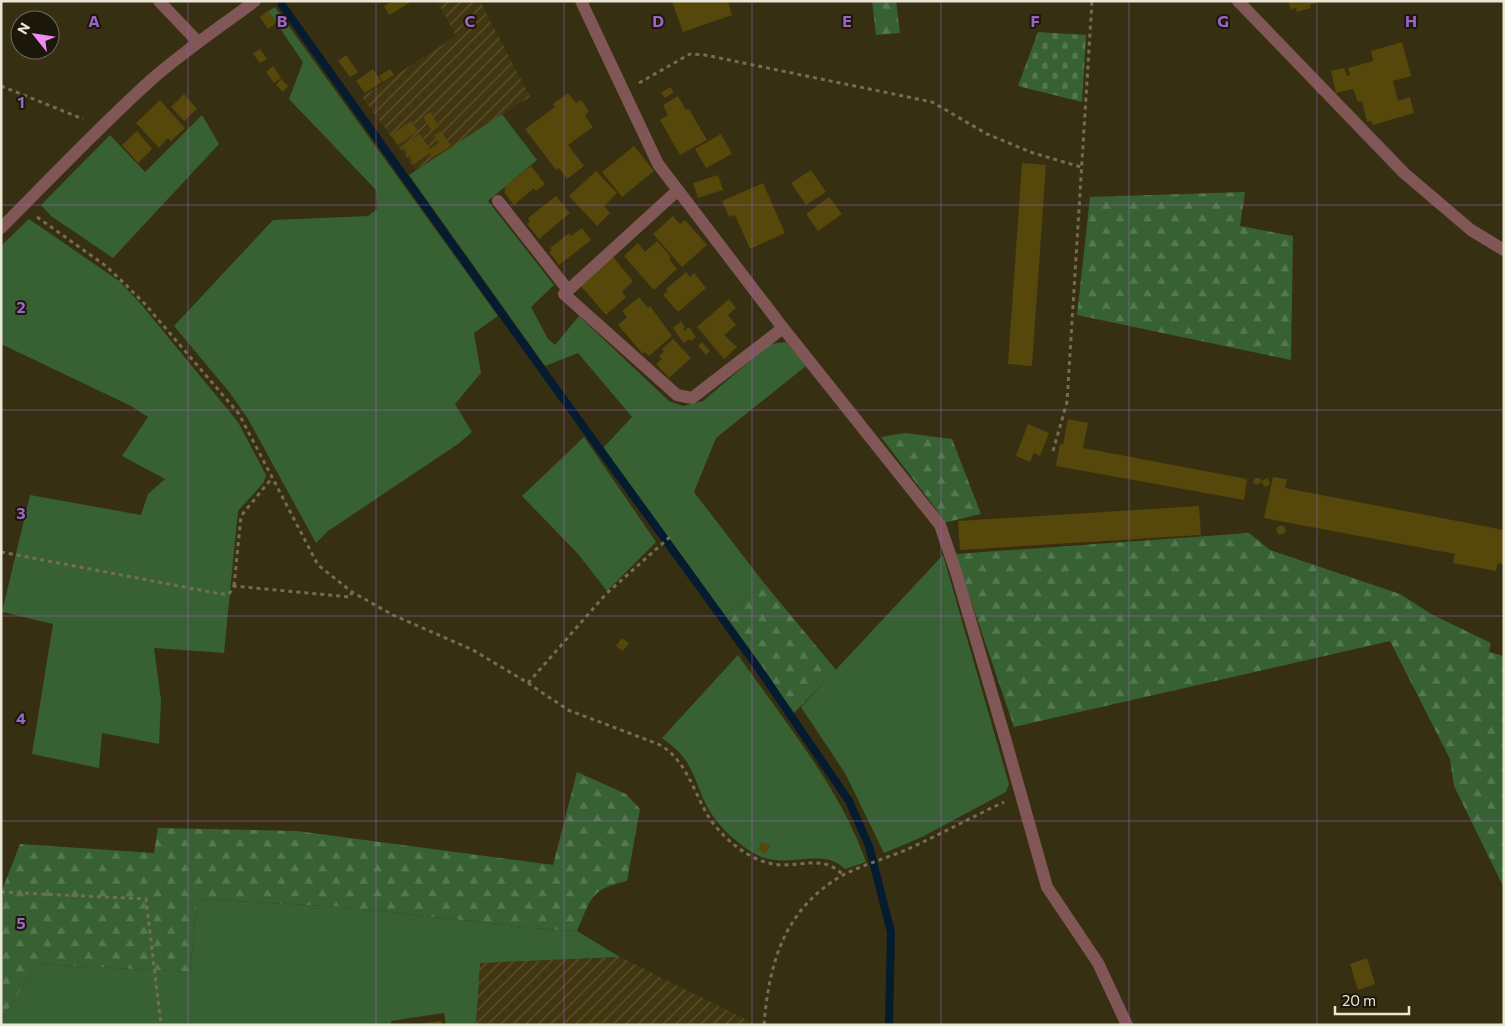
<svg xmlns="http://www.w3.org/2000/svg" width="1505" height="1026" viewBox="0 0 1505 1026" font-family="Commissioner,sans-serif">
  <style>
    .industrial { fill: url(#industrial-furrows) }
    .green { fill: #376132 }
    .forest { fill: url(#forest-firs) }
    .cemetery { fill: url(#cemetery-stones) }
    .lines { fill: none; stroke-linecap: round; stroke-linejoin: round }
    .stream { stroke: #041b30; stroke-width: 8 }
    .building { fill: #56470b }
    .path { stroke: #746d53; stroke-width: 3; stroke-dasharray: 4 4; stroke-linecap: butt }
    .service { stroke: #815656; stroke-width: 12 }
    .minor { stroke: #815656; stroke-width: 12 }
    .tertiary { stroke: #815656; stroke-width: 12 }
    .grid { fill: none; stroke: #9d64c6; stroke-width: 1; stroke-opacity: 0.55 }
    .grid-label { font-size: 16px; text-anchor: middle; font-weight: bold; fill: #9d64c6; stroke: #1b170a; stroke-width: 4; stroke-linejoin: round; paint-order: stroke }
  </style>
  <defs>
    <pattern id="industrial-furrows" width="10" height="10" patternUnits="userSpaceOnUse" patternTransform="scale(1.25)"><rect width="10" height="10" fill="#41360f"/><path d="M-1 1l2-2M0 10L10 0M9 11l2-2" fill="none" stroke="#5d5331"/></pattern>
    <pattern id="forest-firs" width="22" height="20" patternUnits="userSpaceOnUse" patternTransform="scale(1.25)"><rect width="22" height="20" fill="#376132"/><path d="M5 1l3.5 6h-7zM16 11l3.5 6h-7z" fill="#54784f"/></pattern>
    <pattern id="cemetery-stones" width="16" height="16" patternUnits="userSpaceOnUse" patternTransform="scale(1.25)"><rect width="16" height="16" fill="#376132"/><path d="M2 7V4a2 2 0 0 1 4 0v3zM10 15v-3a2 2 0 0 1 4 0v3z" fill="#54784f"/></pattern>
  </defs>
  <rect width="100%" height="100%" fill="#372f11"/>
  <!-- industrial -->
  <path class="industrial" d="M 437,1 L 480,1 L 530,97 L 416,170 L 362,97 L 456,36 Z
    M 620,957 L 757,1025 L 476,1025 L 479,963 Z"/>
  <!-- green -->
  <path class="green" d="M 275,7 L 498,316 L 474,333 L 481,373 L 455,404 L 472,432 L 458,444 L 328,531 L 316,543 L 248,419 L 230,393 L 174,326 L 273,220 L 368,216 L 377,209 L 376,190 L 289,99 L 303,62 L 268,11 Z
    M 502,114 L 537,160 L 488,201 L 554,285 L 531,307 L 548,339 L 555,345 L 579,316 L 669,401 L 683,406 L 703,401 L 770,344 L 786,342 L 806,366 L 716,438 L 694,492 L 764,583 L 723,616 L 603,448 L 632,417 L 578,353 L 545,366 L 409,175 Z
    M 202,115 L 219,144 L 113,258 L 51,216 L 41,205 L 110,135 L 145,172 Z
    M 29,219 L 119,281 L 140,303 L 238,422 L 266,475 L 264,482 L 238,511 L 224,653 L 154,648 L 161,700 L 159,744 L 102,733 L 99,768 L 32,754 L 53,624 L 2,612 L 30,495 L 141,515 L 148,494 L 165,479 L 122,456 L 148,417 L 131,406 L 1,344 L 1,246 Z
    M 584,437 L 656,542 L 607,591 L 578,554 L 522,496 Z
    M 943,555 L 1009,784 L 1006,792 L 922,837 L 884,853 L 845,773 L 801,707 Z
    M 738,655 C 782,718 841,789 866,862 L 845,869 C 821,845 784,873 752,852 C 737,843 723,830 713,816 C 700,799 697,775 684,758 C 678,750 670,744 662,738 Z
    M 197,899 L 343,907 L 543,929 L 577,931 L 620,957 L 480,963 L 476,1025 L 446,1025 L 444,1013 L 391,1021 L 391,1025 L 1,1025 L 1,1021 L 37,964 L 190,972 Z"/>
  <!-- forest -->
  <path class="forest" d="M 872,1 L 896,1 L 900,33 L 876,35 Z
    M 1245,192 L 1240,226 L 1293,236 L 1291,360 L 1077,315 L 1090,197 Z
    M 905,433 L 952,439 L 981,514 L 943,523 L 936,509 L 881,437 Z
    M 1249,533 L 1270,550 L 1400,594 L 1433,615 L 1491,643 L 1489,652 L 1504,656 L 1504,888 L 1454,786 L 1450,759 L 1390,641 L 1014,727 L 955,554 Z
    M 764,583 L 836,670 L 793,714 L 723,616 Z
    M 577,772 L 626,794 L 640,809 L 627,881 C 590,889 591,899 577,931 L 543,929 L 343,907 L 197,899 L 190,972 L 37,964 L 1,1021 L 1,893 L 20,844 L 154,853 L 158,828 L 297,831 L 553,865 Z"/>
  <!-- cemetery -->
  <path class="cemetery" d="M 1038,32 L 1086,35 L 1082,102 L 1018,86 Z"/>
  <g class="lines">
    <!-- stream -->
    <path class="stream" d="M 282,5 L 520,339 L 759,669 L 849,801 L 869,846 L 891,932 L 889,1025"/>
  </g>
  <!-- building -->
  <path class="building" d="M 393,1 L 413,1 L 389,15 L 384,6 Z
    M 674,1 L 728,1 L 732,15 L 683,32 L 672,2 Z
    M 1288,1 L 1319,1 L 1319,2 L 1310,5 L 1311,8 L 1297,12 L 1296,8 L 1291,10 Z
    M 268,11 L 276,23 L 268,29 L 260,17 Z
    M 1402,42 L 1411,76 L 1393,81 L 1398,101 L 1410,97 L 1414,113 L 1373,125 L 1371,121 L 1367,122 L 1362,101 L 1358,102 L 1353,89 L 1336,93 L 1331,71 L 1344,68 L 1347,76 L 1350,75 L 1348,68 L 1373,61 L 1371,51 Z
    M 260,49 L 267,59 L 260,63 L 253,54 Z
    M 346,55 L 358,72 L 350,77 L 338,61 Z
    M 273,66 L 281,78 L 274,83 L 266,72 Z
    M 373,69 L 382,82 L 365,93 L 356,81 Z
    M 390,69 L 394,75 L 383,82 L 379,76 Z
    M 281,79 L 288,86 L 283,92 L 276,85 Z
    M 670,87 L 674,92 L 665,98 L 661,93 Z
    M 568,93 L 576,103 L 581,100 L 589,111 L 585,116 L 593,127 L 568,145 L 584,166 L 567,179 L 559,168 L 556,170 L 525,129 L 555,107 L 553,104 Z
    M 184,94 L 197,109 L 184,121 L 171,107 Z
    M 678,96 L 686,110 L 689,109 L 707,140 L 680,155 L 660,120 L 668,115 L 663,105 Z
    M 160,100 L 185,128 L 171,141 L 168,138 L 159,148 L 136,123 Z
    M 431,112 L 439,127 L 432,131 L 423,117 Z
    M 411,121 L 418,131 L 398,145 L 391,135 Z
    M 137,131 L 152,149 L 138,163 L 122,145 Z
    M 441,131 L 451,146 L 433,157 L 430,153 L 414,164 L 402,146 L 420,134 L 430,149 L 439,143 L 434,135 Z
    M 721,134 L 732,154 L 706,168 L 695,149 Z
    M 634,146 L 654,171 L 622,197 L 602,172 Z
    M 1022,163 L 1046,165 L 1032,366 L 1008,364 Z
    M 531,166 L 545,184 L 536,191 L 534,188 L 514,205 L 504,192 L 506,190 L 504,187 Z
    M 811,170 L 826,192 L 806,205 L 791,183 Z
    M 596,171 L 617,193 L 604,206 L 610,213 L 597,226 L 569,196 Z
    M 718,175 L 723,190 L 698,198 L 693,183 Z
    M 763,183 L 785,233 L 750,249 L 735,215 L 729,217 L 722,201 Z
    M 556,196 L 570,213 L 539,239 L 527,224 L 530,221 L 528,218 Z
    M 829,197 L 842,214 L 818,231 L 806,214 Z
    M 673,216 L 680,224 L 685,220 L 707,245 L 682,267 L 653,234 Z
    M 582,228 L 591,240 L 559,265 L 549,252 L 552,250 L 550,248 L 569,233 L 571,236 Z
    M 657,241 L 671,257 L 669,259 L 677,269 L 654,290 L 624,256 L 638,243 L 645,252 Z
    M 613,257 L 633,281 L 622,292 L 626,297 L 606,315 L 580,285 Z
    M 686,272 L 690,277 L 694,273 L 706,288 L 678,312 L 663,295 L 668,291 L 666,289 Z
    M 639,297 L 648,308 L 650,306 L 672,336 L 649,356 L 645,352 L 643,354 L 618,325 L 627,317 L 622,311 Z
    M 729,299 L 736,308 L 728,315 L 736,325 L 724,335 L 737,347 L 724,359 L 697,327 Z
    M 681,321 L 685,327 L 683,329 L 684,331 L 689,327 L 696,337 L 691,341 L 689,339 L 684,343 L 677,334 L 673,328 Z
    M 673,339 L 691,358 L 669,378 L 656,364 L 662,359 L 659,356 L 664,352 L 662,349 Z
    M 702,342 L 710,351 L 706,355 L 698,346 Z
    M 1068,419 L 1088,423 L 1083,448 L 1247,479 L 1244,500 L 1056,466 L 1060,444 L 1063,445 Z
    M 1028,424 L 1049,433 L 1040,456 L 1034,453 L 1030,462 L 1016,456 Z
    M 1273,477 L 1287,479 L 1285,488 L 1504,530 L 1504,565 L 1498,563 L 1496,571 L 1453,563 L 1455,554 L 1264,518 Z
    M 1255,478 L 1260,478 L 1261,481 L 1268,478 L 1270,484 L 1265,487 L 1261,482 L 1256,485 L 1253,482 Z
    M 1199,506 L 1201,535 L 960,550 L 958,521 Z
    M1276.5 530a4.5 4.5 0 1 1 9 0a4.5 4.5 0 1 1-9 0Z
    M 622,638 L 629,643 L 623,651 L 616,646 Z
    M 761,842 L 770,845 L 766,854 L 758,850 Z
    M 1367,958 L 1375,984 L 1358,990 L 1350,964 Z
    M 441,1021 L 442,1025 L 418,1025 L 418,1024 Z
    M 588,1022 L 610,1023 L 610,1025 L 588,1025 Z"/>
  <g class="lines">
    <!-- path -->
    <path class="path" d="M 639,83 L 690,54 L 705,55 L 932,102 L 987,134 L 1033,153 L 1081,167
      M 1,86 L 83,119
      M 37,217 L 106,266 L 125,284 L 144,303 L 239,414 L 318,565 L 352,592 L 393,615 L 473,650 L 528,683 L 568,710 L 658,744 C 685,758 692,788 707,814 C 715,828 730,843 744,852 C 755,859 769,865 783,865 C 806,865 825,856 843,875
      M 1053,451 L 1067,402 L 1092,1
      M 1,552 L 221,594 L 229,594 L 234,586 L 350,597 L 352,592
      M 234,586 L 241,516 L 272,478
      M 528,683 L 606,594 L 672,535
      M 1,892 L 146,899 L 161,1025
      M 764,1025 C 769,963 784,910 841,876 C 862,865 887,858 908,849 C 941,834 972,817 1004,802"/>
    <!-- service -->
    <path class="service" d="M 498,201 L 568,290"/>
    <!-- minor -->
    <path class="minor" d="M 581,1 L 658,164 L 783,328 L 940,525 L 956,572 L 1005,738 L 1047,887 L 1098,963 L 1127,1025
      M 1238,1 L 1404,173 L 1471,230 L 1504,250
      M 677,191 L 564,294 L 677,395 L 692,398 L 783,328"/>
    <!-- tertiary -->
    <path class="tertiary" d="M 159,1 L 198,42
      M 1,228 C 51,178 99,127 151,80 C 184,51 220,27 255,1"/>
  </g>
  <!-- grid -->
  <path class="grid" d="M 188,1 L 188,1025M 376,1 L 376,1025M 564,1 L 564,1025M 752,1 L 752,1025M 941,1 L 941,1025M 1129,1 L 1129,1025M 1317,1 L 1317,1025M 1,205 L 1504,205M 1,410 L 1504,410M 1,616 L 1504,616M 1,821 L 1504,821"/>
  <g class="grid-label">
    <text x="94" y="27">A</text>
    <text x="282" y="27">B</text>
    <text x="470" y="27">C</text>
    <text x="658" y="27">D</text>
    <text x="847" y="27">E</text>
    <text x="1035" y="27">F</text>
    <text x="1223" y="27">G</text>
    <text x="1411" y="27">H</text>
    <text x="21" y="108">1</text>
    <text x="21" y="313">2</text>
    <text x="21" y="519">3</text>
    <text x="21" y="724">4</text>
    <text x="21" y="929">5</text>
  </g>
  <!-- border -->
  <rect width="1505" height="1026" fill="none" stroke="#ebe6d5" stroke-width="5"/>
  <!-- north arrow -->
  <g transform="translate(35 35) rotate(300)"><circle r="24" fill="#1b170a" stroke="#6e6a5b"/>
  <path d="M0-4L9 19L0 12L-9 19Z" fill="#f28af3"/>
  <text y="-8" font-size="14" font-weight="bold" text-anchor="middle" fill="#ebe6d5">N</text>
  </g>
  <!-- scale -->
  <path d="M1335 1006v8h74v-8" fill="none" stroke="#ebe6d5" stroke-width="2.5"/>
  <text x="1342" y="1006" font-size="15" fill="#ebe6d5" stroke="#1b170a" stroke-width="4" paint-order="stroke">20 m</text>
</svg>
